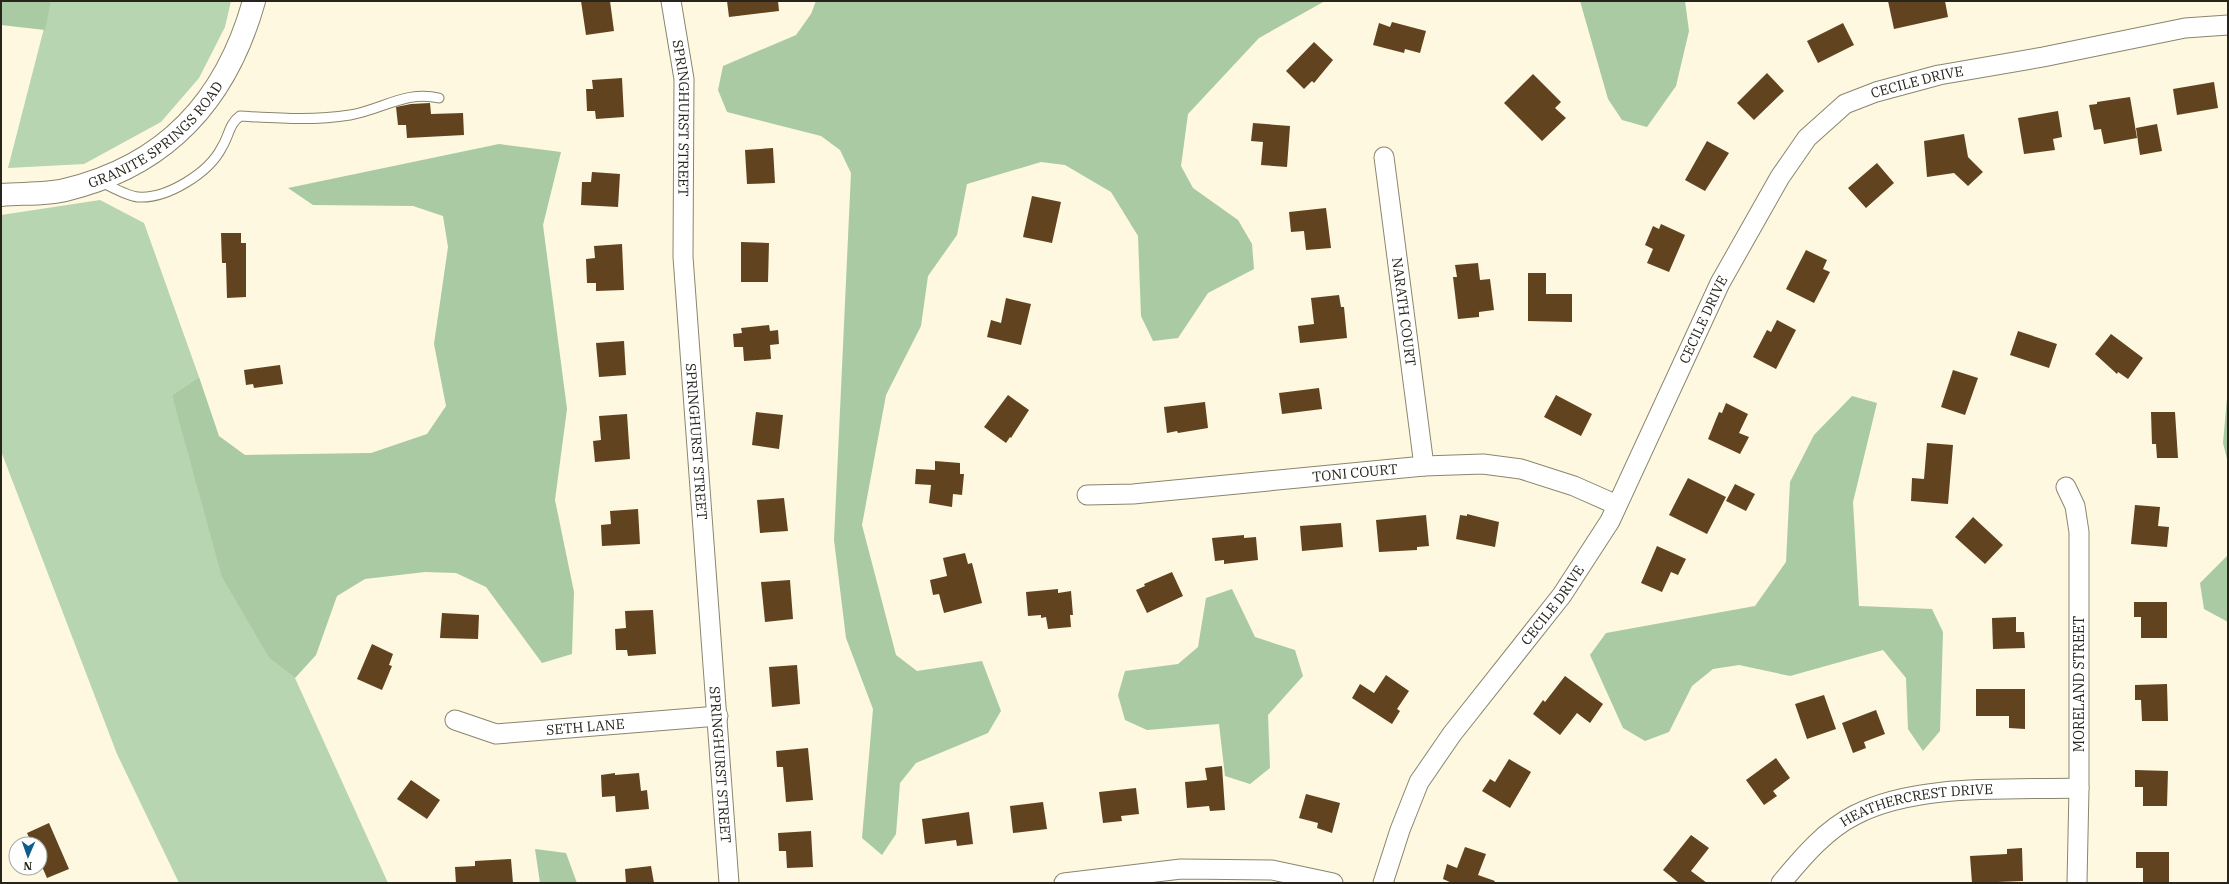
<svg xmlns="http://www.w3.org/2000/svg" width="2229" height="884" viewBox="0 0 2229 884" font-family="'IBM Plex Serif',serif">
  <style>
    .green { fill: #b7d5b0 }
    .forest { fill: #a9caa2 }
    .building { fill: #614320 }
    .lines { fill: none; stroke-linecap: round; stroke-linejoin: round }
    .lane-casing { stroke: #8a856e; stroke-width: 11 }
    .street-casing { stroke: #8a856e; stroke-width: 21 }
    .secondary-casing { stroke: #8a856e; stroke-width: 24 }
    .lane { stroke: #fff; stroke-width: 9 }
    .street { stroke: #fff; stroke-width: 19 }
    .secondary { stroke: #fff; stroke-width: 22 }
    .labels { text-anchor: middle; stroke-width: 4; stroke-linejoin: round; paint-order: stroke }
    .street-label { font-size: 14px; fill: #26241b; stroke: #fff }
  </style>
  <rect width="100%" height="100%" fill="#fdf8df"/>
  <!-- green -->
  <path class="green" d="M 51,1 L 231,1 L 225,27 L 199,78 L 161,122 L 84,164 L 8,168 Z
    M 100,200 L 144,223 L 199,377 L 172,395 L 270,659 L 295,678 L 388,883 L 179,883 L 117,754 L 1,451 L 1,215 Z"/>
  <!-- forest -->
  <path class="forest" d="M 1,1 L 51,1 L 45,30 L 1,25 Z
    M 816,1 L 1325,1 L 1259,38 L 1188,114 L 1181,166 L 1193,188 L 1238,220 L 1252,244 L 1254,269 L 1208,293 L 1178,338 L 1153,341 L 1141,316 L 1138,236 L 1111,192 L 1065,165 L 1041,162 L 967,184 L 957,235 L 928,276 L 921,326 L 886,395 L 862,525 L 896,655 L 917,671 L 982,661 L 1001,711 L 988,733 L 916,763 L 900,783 L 896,834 L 882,855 L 862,838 L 873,709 L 846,638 L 834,540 L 851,173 L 840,150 L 821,136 L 727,112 L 718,90 L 723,66 L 796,35 L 811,14 Z
    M 1580,1 L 1685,1 L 1689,31 L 1676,86 L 1647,127 L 1622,120 L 1608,99 Z
    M 499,144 L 561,152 L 543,225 L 567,409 L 555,500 L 574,592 L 572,654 L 542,663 L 486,587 L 456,573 L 425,572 L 365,579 L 337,596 L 316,655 L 295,678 L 270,659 L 222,577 L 172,395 L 199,377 L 219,436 L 245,455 L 371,453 L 427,434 L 446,406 L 434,344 L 448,247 L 443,216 L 413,206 L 313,205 L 288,188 Z
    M 2228,387 L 2228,463 L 2223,443 Z
    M 1852,396 L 1877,403 L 1853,502 L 1859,606 L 1932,609 L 1943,632 L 1940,731 L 1923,751 L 1908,729 L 1906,678 L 1883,650 L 1790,676 L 1739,665 L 1713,669 L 1692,686 L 1669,732 L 1645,741 L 1623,728 L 1590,655 L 1606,633 L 1755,606 L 1786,562 L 1790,482 L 1814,435 Z
    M 2228,555 L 2228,622 L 2204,609 L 2200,583 Z
    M 1232,589 L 1255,637 L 1295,650 L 1303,676 L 1268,715 L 1270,768 L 1250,784 L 1225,776 L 1219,724 L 1147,730 L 1125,720 L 1118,695 L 1125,671 L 1178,664 L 1198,647 L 1206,598 Z
    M 535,849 L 566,853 L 577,883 L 540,883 Z"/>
  <!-- building -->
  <path class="building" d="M 581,1 L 610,1 L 614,31 L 586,35 Z
    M 727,1 L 778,1 L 779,11 L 729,17 Z
    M 1888,1 L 1945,1 L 1948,17 L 1894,29 Z
    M 1392,22 L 1426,31 L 1420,53 L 1405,49 L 1404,53 L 1373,45 L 1379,23 L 1390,27 Z
    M 1843,23 L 1854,45 L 1818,63 L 1807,41 Z
    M 1314,42 L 1333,60 L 1314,83 L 1312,81 L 1304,89 L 1286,71 Z
    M 1767,73 L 1784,91 L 1754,120 L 1737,103 Z
    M 1533,74 L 1561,102 L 1555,108 L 1566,118 L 1542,141 L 1504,103 Z
    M 622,78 L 624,117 L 596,119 L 595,111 L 587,111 L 586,89 L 593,89 L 592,80 Z
    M 2214,82 L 2218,108 L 2177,115 L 2173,89 Z
    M 2130,97 L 2137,138 L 2104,144 L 2101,129 L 2094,130 L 2089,105 L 2097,104 L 2097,102 Z
    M 430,103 L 431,114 L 463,113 L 464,135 L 407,138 L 406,125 L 398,125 L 396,107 L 411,104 Z
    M 2058,111 L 2062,137 L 2053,139 L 2055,150 L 2024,154 L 2018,118 Z
    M 1253,123 L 1290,126 L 1287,167 L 1261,165 L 1263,142 L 1251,141 Z
    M 2157,124 L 2162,151 L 2140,155 L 2136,128 Z
    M 1964,134 L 1968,157 L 1983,172 L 1968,186 L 1954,173 L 1927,177 L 1924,141 Z
    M 1707,141 L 1729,153 L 1705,191 L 1685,180 Z
    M 773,148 L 775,183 L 747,184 L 745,150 Z
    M 1877,163 L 1894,183 L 1866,208 L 1848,188 Z
    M 592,172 L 620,174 L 618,207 L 581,205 L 582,182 L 591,182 Z
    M 1032,196 L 1061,202 L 1052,243 L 1023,237 Z
    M 1326,208 L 1331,248 L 1306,250 L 1304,231 L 1291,232 L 1289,212 Z
    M 1661,224 L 1685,235 L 1669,272 L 1647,263 L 1653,249 L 1645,245 L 1653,226 L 1659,229 Z
    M 221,233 L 241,233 L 241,243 L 246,243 L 246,297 L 227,298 L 226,263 L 222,263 Z
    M 741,242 L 769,243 L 768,282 L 741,282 Z
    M 622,244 L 624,290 L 596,291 L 596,283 L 587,283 L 586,259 L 595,258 L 594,246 Z
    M 1806,250 L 1827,260 L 1823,269 L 1830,272 L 1814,303 L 1786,289 Z
    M 1478,263 L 1480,280 L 1490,279 L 1494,310 L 1479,312 L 1479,317 L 1458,319 L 1453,277 L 1457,277 L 1455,265 Z
    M 1528,273 L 1546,273 L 1546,294 L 1572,294 L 1572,322 L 1528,321 Z
    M 1339,295 L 1341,307 L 1344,307 L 1347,338 L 1300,343 L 1298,326 L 1314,324 L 1311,298 Z
    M 1006,298 L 1031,304 L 1021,345 L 987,337 L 991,320 L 1001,323 Z
    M 1777,320 L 1796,330 L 1776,369 L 1753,357 L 1767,330 L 1771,332 Z
    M 769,325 L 770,331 L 778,330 L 779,344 L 770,345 L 771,359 L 744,361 L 743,347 L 734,347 L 733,334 L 742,333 L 741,328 Z
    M 2018,331 L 2057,344 L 2049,368 L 2010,355 Z
    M 2111,334 L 2143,358 L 2128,379 L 2118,372 L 2117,374 L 2095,354 Z
    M 624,341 L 626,375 L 599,377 L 596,343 Z
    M 280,365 L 283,384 L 254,388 L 253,384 L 246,385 L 244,370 Z
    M 1953,370 L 1978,378 L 1965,415 L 1941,407 Z
    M 1319,388 L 1322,409 L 1282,414 L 1279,393 Z
    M 1008,395 L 1029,410 L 1011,438 L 1010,437 L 1006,443 L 984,427 Z
    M 1556,395 L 1592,414 L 1581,436 L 1544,417 Z
    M 1205,402 L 1208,428 L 1178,433 L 1177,431 L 1167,433 L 1164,407 Z
    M 1726,403 L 1748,414 L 1739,433 L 1749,437 L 1740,454 L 1708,439 L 1719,412 L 1722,413 Z
    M 756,412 L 783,415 L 779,449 L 752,445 Z
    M 2151,412 L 2175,412 L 2178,458 L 2157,458 L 2156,444 L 2152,444 Z
    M 627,414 L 630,459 L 595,462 L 593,441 L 601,440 L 599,416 Z
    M 1927,443 L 1953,445 L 1948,504 L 1911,501 L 1912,478 L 1924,479 Z
    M 935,461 L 960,463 L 960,474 L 964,474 L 962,495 L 953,494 L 952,507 L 929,503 L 931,485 L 915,484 L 916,469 L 935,470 Z
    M 1688,478 L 1726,497 L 1707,534 L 1669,515 Z
    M 1735,484 L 1755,494 L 1746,511 L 1726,501 Z
    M 784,498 L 788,531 L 760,533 L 757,500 Z
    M 2135,505 L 2160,507 L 2158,526 L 2169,527 L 2167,547 L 2131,544 Z
    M 638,509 L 640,544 L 602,546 L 601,525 L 611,524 L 610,511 Z
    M 1467,514 L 1499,522 L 1495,547 L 1456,539 L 1460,515 L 1467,516 Z
    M 1426,515 L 1429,546 L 1417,547 L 1417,550 L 1379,552 L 1376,520 Z
    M 1973,517 L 2003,545 L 1985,564 L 1955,537 Z
    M 1341,523 L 1343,547 L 1302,551 L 1300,526 Z
    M 1244,535 L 1244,538 L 1256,537 L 1258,560 L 1224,564 L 1224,560 L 1215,561 L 1212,538 Z
    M 1657,546 L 1686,559 L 1678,575 L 1671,572 L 1662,592 L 1641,583 Z
    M 965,553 L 968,564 L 972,563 L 982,603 L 944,613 L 939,594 L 933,595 L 930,580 L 947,576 L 943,558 Z
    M 1172,572 L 1183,596 L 1147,613 L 1136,590 L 1145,586 L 1144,584 Z
    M 790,580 L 793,619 L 765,622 L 761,582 Z
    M 1058,589 L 1058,593 L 1071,591 L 1073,615 L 1070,615 L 1071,627 L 1048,629 L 1046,617 L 1041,618 L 1041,615 L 1028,616 L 1026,592 Z
    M 2134,602 L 2167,602 L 2167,638 L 2141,638 L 2141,617 L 2134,617 Z
    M 653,610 L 656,654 L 628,656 L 627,650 L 616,650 L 615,629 L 626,628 L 625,611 Z
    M 442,613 L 479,615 L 478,639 L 440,638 Z
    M 2016,617 L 2016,632 L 2024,632 L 2025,648 L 1993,649 L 1992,618 Z
    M 372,644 L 393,654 L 389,665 L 392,666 L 382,690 L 357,679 Z
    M 797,665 L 800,704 L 772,707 L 769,667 Z
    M 1386,675 L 1409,691 L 1397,709 L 1400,711 L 1392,724 L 1352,698 L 1360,684 L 1374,693 Z
    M 1565,676 L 1603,704 L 1590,723 L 1577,713 L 1560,735 L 1533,714 L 1543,700 L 1545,702 Z
    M 2167,684 L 2168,721 L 2142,721 L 2141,700 L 2135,700 L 2135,685 Z
    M 1976,689 L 2025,689 L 2025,729 L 2009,728 L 2009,716 L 1976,716 Z
    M 1824,695 L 1836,729 L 1807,739 L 1795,704 Z
    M 1876,710 L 1885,734 L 1864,742 L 1866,748 L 1853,753 L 1842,723 Z
    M 808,748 L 813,800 L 786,802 L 783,767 L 777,767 L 776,751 Z
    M 1776,758 L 1790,778 L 1773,791 L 1777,796 L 1764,805 L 1746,780 Z
    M 1509,759 L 1531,772 L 1510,808 L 1482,791 L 1490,779 L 1495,782 Z
    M 1222,766 L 1225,810 L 1210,811 L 1209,806 L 1187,808 L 1185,782 L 1207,780 L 1205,768 Z
    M 2135,770 L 2168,771 L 2167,806 L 2143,806 L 2143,787 L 2135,787 Z
    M 615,773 L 615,775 L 639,773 L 641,791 L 647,790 L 649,809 L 616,812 L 615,796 L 602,797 L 601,775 Z
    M 411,780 L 440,800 L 427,819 L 397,799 Z
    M 1136,788 L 1139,814 L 1121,816 L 1122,821 L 1103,823 L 1099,792 Z
    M 1306,794 L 1340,803 L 1332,833 L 1317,828 L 1318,823 L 1299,818 Z
    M 1043,802 L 1047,829 L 1013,833 L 1010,806 Z
    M 969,812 L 973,844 L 957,846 L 956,840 L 925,844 L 922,819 Z
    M 49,823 L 69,869 L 47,878 L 40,862 L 40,844 L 32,844 L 27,833 Z
    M 811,831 L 813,867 L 787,868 L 786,851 L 779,851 L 778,833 Z
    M 1691,835 L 1709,848 L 1691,871 L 1707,883 L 1679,883 L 1663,870 Z
    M 1465,847 L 1486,854 L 1478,875 L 1495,881 L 1494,883 L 1452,883 L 1443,879 L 1447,864 L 1457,868 Z
    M 2022,848 L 2023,881 L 1972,883 L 1970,856 L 2007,854 L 2007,849 Z
    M 2136,852 L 2169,852 L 2169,883 L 2143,883 L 2143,868 L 2136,868 Z
    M 511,859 L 513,883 L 456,883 L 455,867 L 475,866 L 475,861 Z
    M 651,866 L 654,883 L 626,883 L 625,869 Z"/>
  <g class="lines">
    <defs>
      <path id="lane" d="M 101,182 C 112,187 127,196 138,197 C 167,199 209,173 222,147 C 229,136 229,124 240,116 C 277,118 313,121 350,115 C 381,110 406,90 439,98"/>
      <g id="street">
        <path id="s1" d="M 671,1 L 684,79 L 683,257 L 729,883"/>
        <path id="s2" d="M 1384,157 L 1424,466"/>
        <path d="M 2066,487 L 2075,506 L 2079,532 L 2079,788 L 2077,883"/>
        <path id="s3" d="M 1087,495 L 1133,494 L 1424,466 L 1483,464 L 1521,469 L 1574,486 L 1617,505"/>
        <path id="s4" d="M 455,720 L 496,734 L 718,716"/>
        <path d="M 1064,883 L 1181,869 L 1272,870 L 1333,883"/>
        <path id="s5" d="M 1383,883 L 1400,830 L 1419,782 L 1452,734 L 1562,595 L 1610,521 L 1720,283 L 1780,177 L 1807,138 L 1845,104 L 1876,92 L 1939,75 L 2043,57 L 2185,28 L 2228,25"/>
        <path id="s6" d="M 1781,883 C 1802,858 1825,830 1855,815 C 1917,783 2009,790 2079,788"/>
      </g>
      <g id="secondary">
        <path id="s7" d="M 1,195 C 21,193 45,195 65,190 C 166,166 226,101 254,1"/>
      </g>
    </defs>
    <!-- lane casing -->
    <use href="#lane" class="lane-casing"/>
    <!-- street casing -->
    <use href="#street" class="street-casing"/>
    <!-- secondary casing -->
    <use href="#secondary" class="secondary-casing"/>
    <!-- lane -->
    <use href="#lane" class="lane"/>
    <!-- street -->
    <use href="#street" class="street"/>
    <!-- secondary -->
    <use href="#secondary" class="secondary"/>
  </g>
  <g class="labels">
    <!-- street labels -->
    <g class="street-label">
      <text dy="5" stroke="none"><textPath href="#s5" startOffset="989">CECILE DRIVE</textPath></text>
      <text dy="5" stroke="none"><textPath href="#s1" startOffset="118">SPRINGHURST STREET</textPath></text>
      <text dy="5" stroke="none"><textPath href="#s7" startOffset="173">GRANITE SPRINGS ROAD</textPath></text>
      <text dy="5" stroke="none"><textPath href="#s2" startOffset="156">NARATH COURT</textPath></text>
      <text dy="5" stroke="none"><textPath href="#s5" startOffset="653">CECILE DRIVE</textPath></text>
      <text dy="5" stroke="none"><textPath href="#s1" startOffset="442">SPRINGHURST STREET</textPath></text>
      <text dy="5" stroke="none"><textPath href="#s3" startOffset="269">TONI COURT</textPath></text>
      <text dy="5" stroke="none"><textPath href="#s5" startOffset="329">CECILE DRIVE</textPath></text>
      <text transform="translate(2079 684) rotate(-90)" y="5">MORELAND STREET</text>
      <text dy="5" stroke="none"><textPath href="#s4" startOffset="133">SETH LANE</textPath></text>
      <text dy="5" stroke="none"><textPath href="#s1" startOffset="766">SPRINGHURST STREET</textPath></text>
      <text dy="5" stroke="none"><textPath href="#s6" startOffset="164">HEATHERCREST DRIVE</textPath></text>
    </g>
  </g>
  <!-- border -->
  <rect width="2229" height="884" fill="none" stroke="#26241b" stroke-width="4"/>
  <!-- north arrow -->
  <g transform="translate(28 856) rotate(182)"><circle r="19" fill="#ffffff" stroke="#a8a7a4"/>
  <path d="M0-3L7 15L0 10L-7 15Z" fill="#0e5b8e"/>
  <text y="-6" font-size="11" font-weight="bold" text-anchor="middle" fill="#26241b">N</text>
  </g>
</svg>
